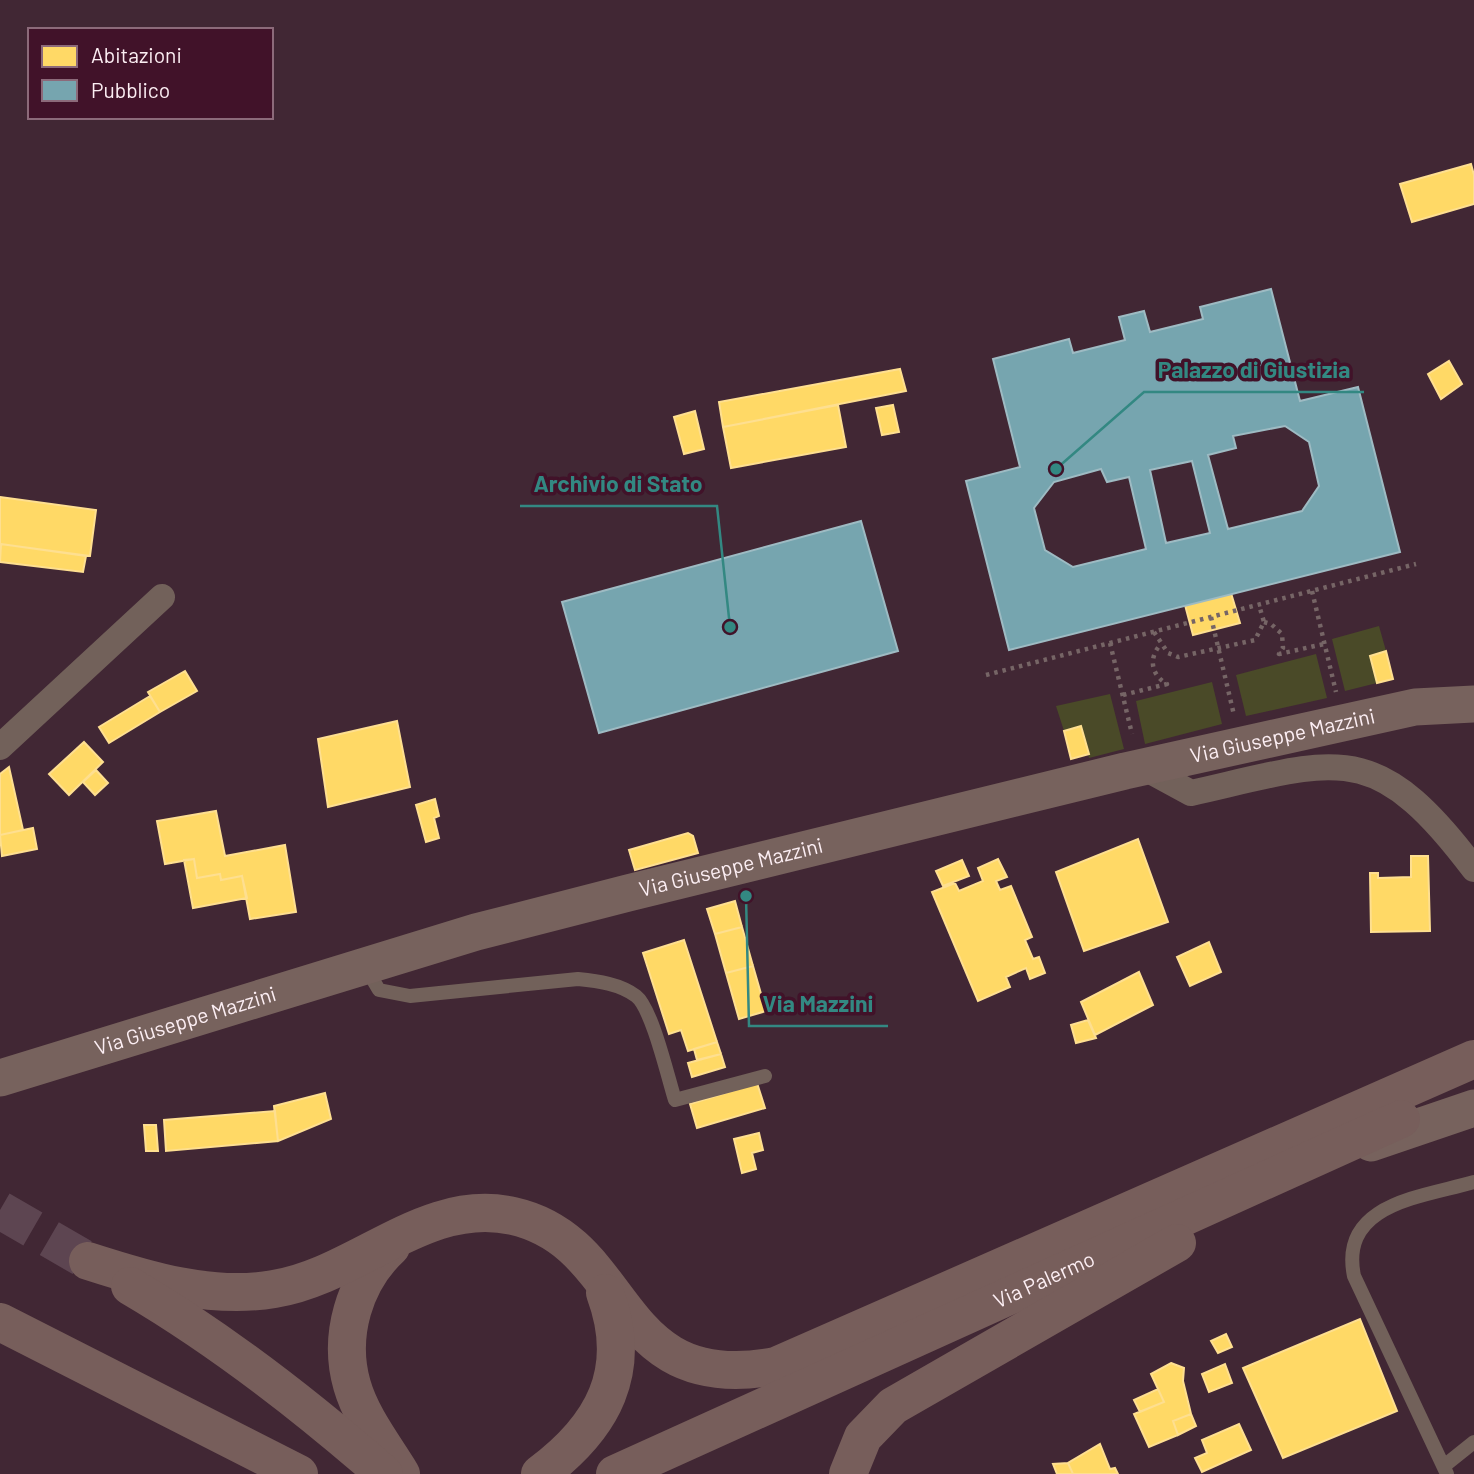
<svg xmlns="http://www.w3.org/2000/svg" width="1474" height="1474" viewBox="0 0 1474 1474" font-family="Barlow,sans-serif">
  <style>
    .green { fill: #4a4a28 }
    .homes { fill: #ffd966; stroke: #fedf90; stroke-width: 2 }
    .public { fill: #76a5af; stroke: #9ebbc3; stroke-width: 2; fill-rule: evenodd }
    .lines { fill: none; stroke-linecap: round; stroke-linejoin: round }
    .primary-tunnel { stroke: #5d4551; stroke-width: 38; stroke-dasharray: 38 19; stroke-linecap: butt }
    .path { stroke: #766566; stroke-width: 4.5; stroke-dasharray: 3.5 5; stroke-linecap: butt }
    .lane { stroke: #72615a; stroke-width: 14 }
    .street { stroke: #72615a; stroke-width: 26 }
    .secondary { stroke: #77625d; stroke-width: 37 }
    .primary { stroke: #775e5b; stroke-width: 38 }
    .labels { text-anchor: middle; stroke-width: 7; stroke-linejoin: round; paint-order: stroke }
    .street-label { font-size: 21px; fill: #fceef3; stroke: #411229 }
    .leader { fill: none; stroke: #338882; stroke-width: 2.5 }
    .callout-dot { fill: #338882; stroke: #411229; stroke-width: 2.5 }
    .callout-label { font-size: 23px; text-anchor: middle; font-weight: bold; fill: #338882; stroke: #411229; stroke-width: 7; stroke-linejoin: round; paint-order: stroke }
  </style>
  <rect width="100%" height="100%" fill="#412734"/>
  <!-- green -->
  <path class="green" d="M 1379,626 L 1386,651 L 1370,656 L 1377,683 L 1345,691 L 1332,639 Z
    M 1316,654 L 1327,698 L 1246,716 L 1236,675 Z
    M 1212,682 L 1222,724 L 1145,744 L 1136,701 Z
    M 1110,694 L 1124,749 L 1089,758 L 1081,726 L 1064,731 L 1056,706 Z"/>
  <!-- homes -->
  <path class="homes" d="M 1471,164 L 1474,175 L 1474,204 L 1412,222 L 1400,184 Z
    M 1449,361 L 1462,384 L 1441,399 L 1428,374 Z
    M 900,369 L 906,391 L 723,427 L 719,402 Z
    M 838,405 L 846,447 L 731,468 L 723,427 Z
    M 893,405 L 899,432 L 882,435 L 876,408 Z
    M 695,411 L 704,449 L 684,454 L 674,417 Z
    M 0,497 L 96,510 L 90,556 L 0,544 Z
    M 1,544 L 86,556 L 83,572 L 0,562 Z
    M 1231,593 L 1240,623 L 1193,635 L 1185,605 Z
    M 1386,651 L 1393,679 L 1377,683 L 1370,656 Z
    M 185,671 L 197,691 L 160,712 L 148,692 Z
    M 150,696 L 160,712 L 109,743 L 99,727 Z
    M 397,721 L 410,787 L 328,807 L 318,739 Z
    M 1081,726 L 1089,754 L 1071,759 L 1064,731 Z
    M 84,742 L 103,762 L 69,795 L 49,774 Z
    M 9,767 L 23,830 L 0,835 L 0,774 Z
    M 96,770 L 108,783 L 95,795 L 83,782 Z
    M 435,799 L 439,816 L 434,818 L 439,838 L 426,842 L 416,805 Z
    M 216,811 L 225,856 L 285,845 L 296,912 L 250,919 L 242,876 L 221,880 L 220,874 L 197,878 L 194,859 L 165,864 L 157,821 Z
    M 33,828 L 37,849 L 2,856 L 0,835 Z
    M 688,833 L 693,836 L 698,853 L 635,870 L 629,850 Z
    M 1138,839 L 1168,922 L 1084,951 L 1056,872 Z
    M 1411,856 L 1428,856 L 1430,931 L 1371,932 L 1370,873 L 1378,873 L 1378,878 L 1411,877 Z
    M 194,859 L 197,878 L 220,874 L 221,880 L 242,876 L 247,898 L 193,908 L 184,860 Z
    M 998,859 L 1007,877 L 996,881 L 1000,890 L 1011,886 L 1032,937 L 1025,940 L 1033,959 L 1039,957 L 1045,973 L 1030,979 L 1026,968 L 1006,977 L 1010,987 L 978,1001 L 932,892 L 955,883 L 959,891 L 983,881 L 978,868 Z
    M 962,860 L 969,876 L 943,886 L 936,871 Z
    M 735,901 L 742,927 L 715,934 L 707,909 Z
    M 742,927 L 753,966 L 726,973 L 715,934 Z
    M 684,940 L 717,1042 L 688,1051 L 681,1030 L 669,1034 L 643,953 Z
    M 1209,942 L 1221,972 L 1190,986 L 1177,957 Z
    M 753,966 L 766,1011 L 739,1019 L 726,973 Z
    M 1139,972 L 1153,1005 L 1095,1035 L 1081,1002 Z
    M 1088,1020 L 1096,1038 L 1076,1043 L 1071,1025 Z
    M 717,1042 L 721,1054 L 697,1060 L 694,1049 Z
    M 721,1054 L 725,1067 L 692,1077 L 688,1063 Z
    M 757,1083 L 765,1108 L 697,1128 L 690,1104 Z
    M 325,1093 L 331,1119 L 278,1141 L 274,1106 Z
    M 275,1111 L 278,1141 L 166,1151 L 164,1120 Z
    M 144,1125 L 156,1125 L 158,1151 L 146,1151 Z
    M 759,1133 L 763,1150 L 752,1153 L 756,1169 L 742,1173 L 734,1139 Z
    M 1360,1319 L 1397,1411 L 1283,1458 L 1243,1368 Z
    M 1226,1334 L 1232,1347 L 1218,1353 L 1211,1341 Z
    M 1171,1363 L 1184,1368 L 1183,1381 L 1191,1414 L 1173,1421 L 1178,1435 L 1149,1447 L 1134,1414 L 1164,1402 L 1151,1374 Z
    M 1225,1364 L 1232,1383 L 1209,1392 L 1202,1374 Z
    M 1158,1389 L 1164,1402 L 1140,1412 L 1134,1400 Z
    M 1191,1414 L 1196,1426 L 1178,1435 L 1173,1421 Z
    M 1239,1424 L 1251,1450 L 1202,1472 L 1195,1458 L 1207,1453 L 1202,1440 Z
    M 1100,1444 L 1110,1469 L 1115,1468 L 1118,1474 L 1073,1474 L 1068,1463 Z
    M 1068,1463 L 1073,1474 L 1057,1474 L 1053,1464 Z"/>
  <!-- public -->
  <path class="public" d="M 1271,289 L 1300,401 L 1358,387 L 1400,552 L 1009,650 L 966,481 L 1020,467 L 993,359 L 1069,339 L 1073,353 L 1125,340 L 1119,317 L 1144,311 L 1150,332 L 1203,319 L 1200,307 ZM 1285,426 L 1309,442 L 1319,486 L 1302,511 L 1228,529 L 1208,455 L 1236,448 L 1233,436 ZM 1192,461 L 1210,533 L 1166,543 L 1150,470 ZM 1101,469 L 1107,482 L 1129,477 L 1146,549 L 1073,567 L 1045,550 L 1034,508 L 1054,482 Z
    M 861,521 L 898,651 L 599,733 L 562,602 Z"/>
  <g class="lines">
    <!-- primary-tunnel -->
    <path class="primary-tunnel" d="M 0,1210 L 88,1261"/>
    <!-- path -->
    <path class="path" d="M 1312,591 L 1336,692
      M 1211,617 L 1234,715
      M 1264,622 L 1271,624 L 1282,634 L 1283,648 L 1279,654 L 1324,644
      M 1154,632 L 1168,653 L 1178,657 L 1255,640 L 1264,622 L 1259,605
      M 1110,643 L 1132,734
      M 986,675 L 1416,564
      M 1123,695 L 1167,684 C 1151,675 1148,658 1161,644"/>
    <!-- lane -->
    <path class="lane" d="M 366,968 L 379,990 L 410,996 L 578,979 C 598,981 620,984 636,996 C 652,1008 668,1078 675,1100 L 765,1076
      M 1444,1466 L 1474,1442
      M 1447,1474 L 1354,1276 C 1339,1203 1423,1197 1474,1182"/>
    <!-- street -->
    <path class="street" d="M 0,747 L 162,597
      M 1145,768 L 1191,793 C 1337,760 1374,736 1474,869"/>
    <!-- secondary -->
    <g class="secondary">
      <path id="s1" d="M 0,1078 L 476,932 L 628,893 L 1125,771 L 1415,707 L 1474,704"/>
      <path d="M 1371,1143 L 1474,1108"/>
    </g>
    <!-- primary -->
    <g class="primary">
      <path d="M 391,1247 C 354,1281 338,1336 352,1385 C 361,1417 384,1446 401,1474"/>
      <path d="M 88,1261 C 147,1280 211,1300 274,1289 C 357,1276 426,1196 513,1216 C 633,1243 610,1397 776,1366 L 1474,1059"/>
      <path d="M 130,1286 C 222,1340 304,1404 384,1474"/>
      <path d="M 0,1322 L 299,1474"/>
      <path d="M 540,1474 C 603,1427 634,1371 605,1293"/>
      <path id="s2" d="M 615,1474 L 1401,1119"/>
      <path d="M 848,1474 L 863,1437 L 893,1406 L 1177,1243"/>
    </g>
  </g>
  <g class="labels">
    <!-- street labels -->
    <g class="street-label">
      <text dy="7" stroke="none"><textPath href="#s1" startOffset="1328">Via Giuseppe Mazzini</textPath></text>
      <text dy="7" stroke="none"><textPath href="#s1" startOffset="761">Via Giuseppe Mazzini</textPath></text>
      <text dy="7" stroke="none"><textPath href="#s1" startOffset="194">Via Giuseppe Mazzini</textPath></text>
      <text dy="7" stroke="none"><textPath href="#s2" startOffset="471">Via Palermo</textPath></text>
    </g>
  </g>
  <!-- callouts -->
  <path class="leader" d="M1056 469L1144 392H1364M730 627L717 506H520M746 896L749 1026H888"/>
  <g class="callout-dot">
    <circle cx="1056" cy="469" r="7"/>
    <circle cx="730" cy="627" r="7"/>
    <circle cx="746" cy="896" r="7"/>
  </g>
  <g class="callout-label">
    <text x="1254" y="378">Palazzo di Giustizia</text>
    <text x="618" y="492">Archivio di Stato</text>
    <text x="818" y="1012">Via Mazzini</text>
  </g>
  <!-- legend -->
  <rect x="28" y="28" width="245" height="91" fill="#411229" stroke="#8c6a7a" stroke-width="2"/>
  <rect x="42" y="46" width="35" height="21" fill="#ffd966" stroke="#8c6a7a" stroke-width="2"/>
  <text x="91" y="63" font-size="21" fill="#fceef3">Abitazioni</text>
  <rect x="42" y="80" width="35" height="21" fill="#76a5af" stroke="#8c6a7a" stroke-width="2"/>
  <text x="91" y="98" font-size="21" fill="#fceef3">Pubblico</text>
</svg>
